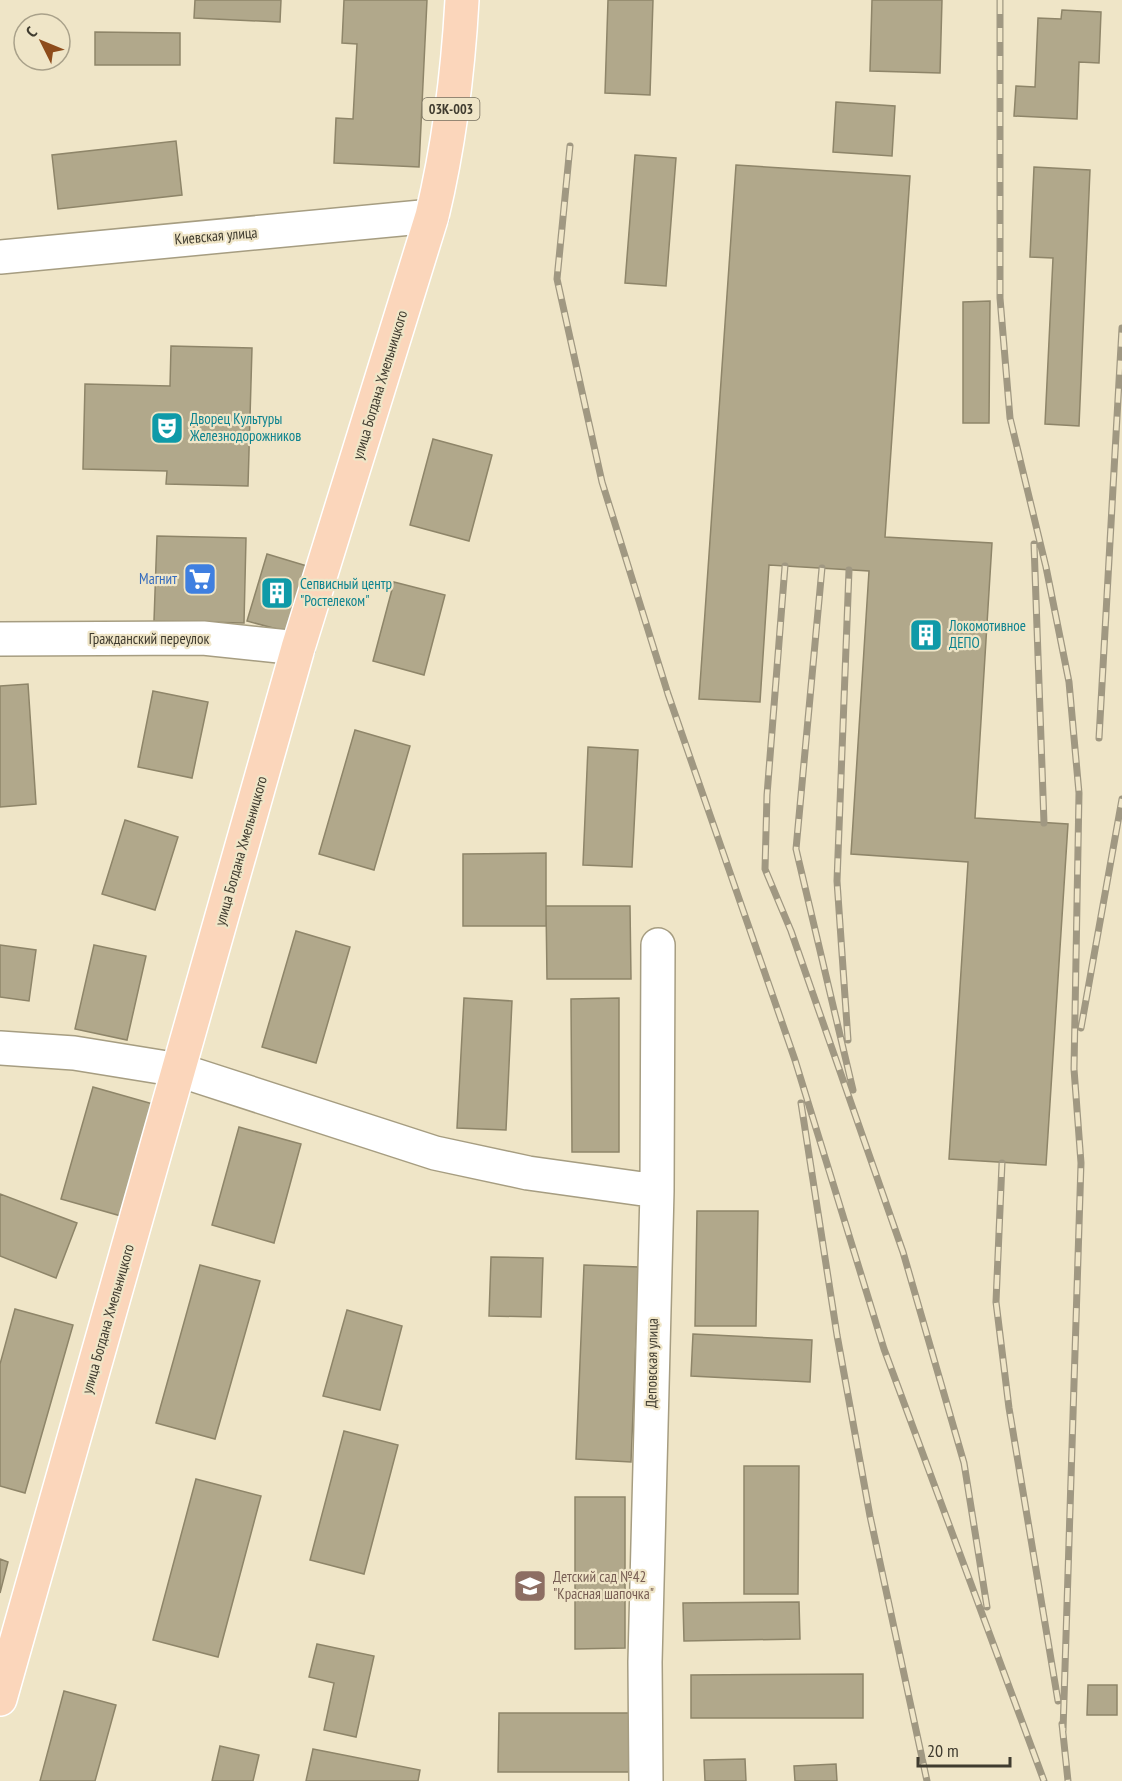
<svg xmlns="http://www.w3.org/2000/svg" width="1122" height="1781" viewBox="0 0 1122 1781" font-family="'PT Sans Narrow',sans-serif">
  <style>
    .building { fill: #b1a88b; stroke: #8e8569; stroke-width: 1.5 }
    .lines { fill: none; stroke-linecap: round; stroke-linejoin: round }
    .minor-casing { stroke: #a69d81; stroke-width: 36 }
    .major-casing { stroke: #fff; stroke-width: 36 }
    .minor { stroke: #fff; stroke-width: 33 }
    .major { stroke: #fbd6bb; stroke-width: 33 }
    .rail-casing { stroke: #a09882; stroke-width: 7 }
    .rail { stroke: #efe5c7; stroke-width: 4.5; stroke-dasharray: 14; stroke-linecap: butt }
    .labels { text-anchor: middle; stroke-width: 4.5; stroke-linejoin: round; paint-order: stroke }
    .shield { fill: #efe5c7; stroke: #746e5d; stroke-width: 1.5 }
    .shield-label { font-size: 14px; font-weight: bold; fill: #3f3b2f }
    .street-label { font-size: 15px; fill: #3f3b2f; stroke: #efe5c7 }
    .culture-label { font-size: 15px; fill: #0d838f; stroke: #efe5c7; text-anchor: start }
    .shop-label { font-size: 15px; fill: #366cbe; stroke: #efe5c7; text-anchor: end }
    .education-label { font-size: 15px; fill: #785e54; stroke: #efe5c7; text-anchor: start }
  </style>
  <rect width="100%" height="100%" fill="#efe5c7"/>
  <!-- building -->
  <path class="building" d="M 195,0 L 281,0 L 280,22 L 194,18 Z
    M 344,0 L 427,0 L 419,167 L 334,163 L 336,118 L 353,119 L 357,44 L 342,43 Z
    M 608,0 L 653,0 L 650,95 L 605,93 Z
    M 872,0 L 942,0 L 940,73 L 870,71 Z
    M 1062,10 L 1101,12 L 1099,63 L 1079,62 L 1077,119 L 1014,116 L 1016,86 L 1035,87 L 1038,18 L 1061,19 Z
    M 95,32 L 180,33 L 180,65 L 95,65 Z
    M 836,102 L 895,106 L 892,156 L 833,152 Z
    M 176,141 L 182,195 L 58,209 L 52,155 Z
    M 635,155 L 676,158 L 666,286 L 625,283 Z
    M 736,165 L 910,176 L 885,537 L 992,543 L 975,818 L 1068,824 L 1046,1165 L 949,1159 L 968,862 L 851,854 L 869,571 L 769,565 L 760,702 L 699,699 Z
    M 1034,167 L 1090,170 L 1079,426 L 1045,424 L 1053,258 L 1030,257 Z
    M 990,301 L 989,423 L 963,423 L 963,302 Z
    M 171,346 L 252,348 L 248,486 L 166,484 L 167,471 L 83,469 L 85,384 L 170,386 Z
    M 433,439 L 492,455 L 469,541 L 410,525 Z
    M 157,536 L 246,538 L 244,623 L 154,621 Z
    M 267,554 L 307,566 L 288,632 L 247,621 Z
    M 394,582 L 445,595 L 424,675 L 373,661 Z
    M 28,684 L 36,804 L 0,807 L 0,686 Z
    M 153,691 L 208,702 L 192,778 L 138,767 Z
    M 355,730 L 410,746 L 374,870 L 319,854 Z
    M 588,747 L 638,750 L 632,867 L 583,865 Z
    M 125,820 L 178,837 L 155,910 L 102,894 Z
    M 546,853 L 546,926 L 463,926 L 463,854 Z
    M 546,906 L 630,906 L 631,979 L 547,979 Z
    M 296,931 L 350,947 L 316,1063 L 262,1047 Z
    M 0,945 L 36,950 L 29,1001 L 0,997 Z
    M 94,945 L 146,956 L 127,1040 L 75,1029 Z
    M 464,998 L 512,1001 L 506,1130 L 457,1128 Z
    M 619,998 L 619,1152 L 572,1152 L 571,999 Z
    M 93,1087 L 153,1104 L 121,1216 L 61,1199 Z
    M 239,1127 L 301,1144 L 274,1243 L 212,1225 Z
    M 0,1194 L 77,1223 L 56,1278 L 0,1256 Z
    M 697,1211 L 758,1211 L 756,1326 L 695,1326 Z
    M 491,1257 L 543,1258 L 541,1317 L 489,1316 Z
    M 200,1265 L 260,1281 L 215,1439 L 156,1423 Z
    M 584,1265 L 639,1267 L 631,1462 L 576,1459 Z
    M 15,1309 L 73,1325 L 25,1493 L 0,1486 L 0,1364 Z
    M 347,1310 L 402,1326 L 380,1410 L 323,1396 Z
    M 693,1334 L 812,1340 L 810,1382 L 691,1376 Z
    M 344,1431 L 398,1445 L 364,1574 L 310,1560 Z
    M 744,1466 L 799,1466 L 798,1594 L 744,1594 Z
    M 196,1479 L 261,1496 L 218,1657 L 153,1640 Z
    M 575,1497 L 625,1497 L 625,1648 L 575,1649 Z
    M 0,1559 L 8,1562 L 0,1593 Z
    M 799,1602 L 800,1639 L 684,1641 L 683,1603 Z
    M 317,1644 L 374,1656 L 356,1737 L 324,1730 L 334,1683 L 309,1677 Z
    M 863,1674 L 863,1718 L 691,1718 L 691,1675 Z
    M 1088,1685 L 1117,1685 L 1117,1715 L 1087,1715 Z
    M 64,1691 L 116,1705 L 95,1781 L 40,1781 Z
    M 499,1713 L 635,1713 L 635,1772 L 498,1772 Z
    M 220,1746 L 259,1755 L 253,1781 L 212,1781 Z
    M 313,1749 L 420,1770 L 418,1781 L 306,1781 Z
    M 745,1759 L 746,1781 L 705,1781 L 704,1760 Z
    M 836,1764 L 837,1781 L 795,1781 L 794,1766 Z"/>
  <g class="lines">
    <defs>
      <path id="minor" d="M 0,257 L 432,216
        M 0,639 L 203,638 L 298,648
        M 0,1048 L 74,1053 L 179,1070 L 435,1153 L 528,1173 L 657,1191
        M 646,1781 L 645,1662 L 657,1191 L 658,945"/>
      <path id="major" d="M 0,1699 L 298,648 L 432,216 C 449,145 458,73 462,0"/>
    </defs>
    <!-- minor casing -->
    <use href="#minor" class="minor-casing"/>
    <!-- major casing -->
    <use href="#major" class="major-casing"/>
    <!-- minor -->
    <use href="#minor" class="minor"/>
    <!-- major -->
    <use href="#major" class="major"/>
    <defs>
      <path id="rail" d="M 1000,0 L 1000,298 L 1010,418 L 1046,567 L 1069,682 L 1079,793 L 1074,1069 L 1081,1163 L 1063,1731
        M 570,146 L 557,279 L 602,482 L 668,694 L 795,1060 L 884,1349 L 1044,1781
        M 1034,544 L 1044,823
        M 785,566 L 767,795 L 765,869 L 791,931 L 903,1252 L 964,1463 L 987,1607
        M 822,568 L 796,849 L 853,1090
        M 1099,738 L 1122,328
        M 1081,1028 L 1122,799
        M 848,1040 L 837,881 L 849,570
        M 801,1103 L 837,1335 L 870,1516 L 927,1781
        M 1002,1163 L 996,1302 L 1009,1408 L 1058,1701
        M 1062,1724 L 1068,1781"/>
    </defs>
    <!-- rail casing -->
    <use href="#rail" class="rail-casing"/>
    <!-- rail -->
    <use href="#rail" class="rail"/>
  </g>
  <!-- icons -->
  <defs>
    <symbol id="theatre-square" viewBox="-11 -11 22 22"><rect x="-9" y="-9" width="18" height="18" rx="4" fill="#0f9aa8" stroke="#efe5c7"/><path d="M-5-5.5Q0-4 5-5.5V0Q5 5 0 6Q-5 5-5 0ZM-3.3-2.5H-1v1.5H-3.3ZM1-2.5H3.3v1.5H1ZM-2.8 1Q0 5.5 2.8 1Z" fill="#fff"/></symbol>
    <symbol id="supermarket-square" viewBox="-11 -11 22 22"><rect x="-9" y="-9" width="18" height="18" rx="4" fill="#3f7fe0" stroke="#efe5c7"/><path d="M-6-5.5h2.5l.6 2H6L4.5 2H-2.5L-4.4-4H-6ZM-1.5 3.2a1.3 1.3 0 1 0 .1 0ZM3 3.2a1.3 1.3 0 1 0 .1 0Z" fill="#fff"/></symbol>
    <symbol id="building-square" viewBox="-11 -11 22 22"><rect x="-9" y="-9" width="18" height="18" rx="4" fill="#0f9aa8" stroke="#efe5c7"/><path d="M-4-6H4V6H1V3H-1V6H-4ZM-2.5-4.3h1.7v1.8h-1.7ZM.8-4.3h1.7v1.8H.8ZM-2.5-1h1.7V.8h-1.7ZM.8-1h1.7V.8H.8Z" fill="#fff"/></symbol>
    <symbol id="school-square" viewBox="-11 -11 22 22"><rect x="-9" y="-9" width="18" height="18" rx="4" fill="#8d6e63" stroke="#efe5c7"/><path d="M0-5L7-2L0 1L-7-2ZM-4 1L0 2.5L4 1V4Q0 6-4 4Z" fill="#fff"/></symbol>
  </defs>
  <g fill-rule="evenodd">
    <use href="#theatre-square" x="148" y="409" width="38" height="38"/>
    <use href="#supermarket-square" x="181" y="560" width="38" height="38"/>
    <use href="#building-square" x="258" y="574" width="38" height="38"/>
    <use href="#building-square" x="907" y="616" width="38" height="38"/>
    <use href="#school-square" x="511" y="1567" width="38" height="38"/>
  </g>
  <g class="labels">
    <!-- shield labels -->
    <rect class="shield" x="422.5" y="98" width="57" height="22" rx="4.5"/>
    <g class="shield-label">
      <text x="451" y="114">03К-003</text>
    </g>
    <!-- street labels -->
    <g class="street-label">
      <text transform="translate(216 236) rotate(-5)" y="5">Киевская улица</text>
      <text transform="translate(380 385) rotate(-73)" y="5">улица Богдана Хмельницкого</text>
      <text x="149" y="644">Гражданский переулок</text>
      <text transform="translate(241 851) rotate(-74)" y="5">улица Богдана Хмельницкого</text>
      <text transform="translate(108 1319) rotate(-74)" y="5">улица Богдана Хмельницкого</text>
      <text transform="translate(652 1363) rotate(-89)" y="5">Деповская улица</text>
    </g>
    <!-- culture labels -->
    <g class="culture-label">
      <text x="190" y="424">Дворец Культуры<tspan x="190" dy="17">Железнодорожников</tspan></text>
      <text x="300" y="589">Сепвисный центр<tspan x="300" dy="17">"Ростелеком"</tspan></text>
      <text x="949" y="631">Локомотивное<tspan x="949" dy="17">ДЕПО</tspan></text>
    </g>
    <!-- shop labels -->
    <g class="shop-label">
      <text x="177" y="584">Магнит</text>
    </g>
    <!-- education labels -->
    <g class="education-label">
      <text x="553" y="1582">Детский сад №42<tspan x="553" dy="17">"Красная шапочка"</tspan></text>
    </g>
  </g>
  <!-- north arrow -->
  <g transform="translate(42 42) rotate(313)"><circle r="28" fill="#efe5c7" stroke="#a9a18a" stroke-width="1.5"/>
  <path d="M0-4.5L10 22L0 15L-10 22Z" fill="#8e4c1b"/>
  <text y="-9" font-size="16" font-weight="bold" text-anchor="middle" fill="#3f3b2f">С</text>
  </g>
  <!-- scale -->
  <path d="M918 1757v9h92v-9" fill="none" stroke="#3f3b2f" stroke-width="3"/>
  <text x="927" y="1757" font-size="18" fill="#3f3b2f" stroke="#efe5c7" stroke-width="4.5" paint-order="stroke">20 m</text>
</svg>
